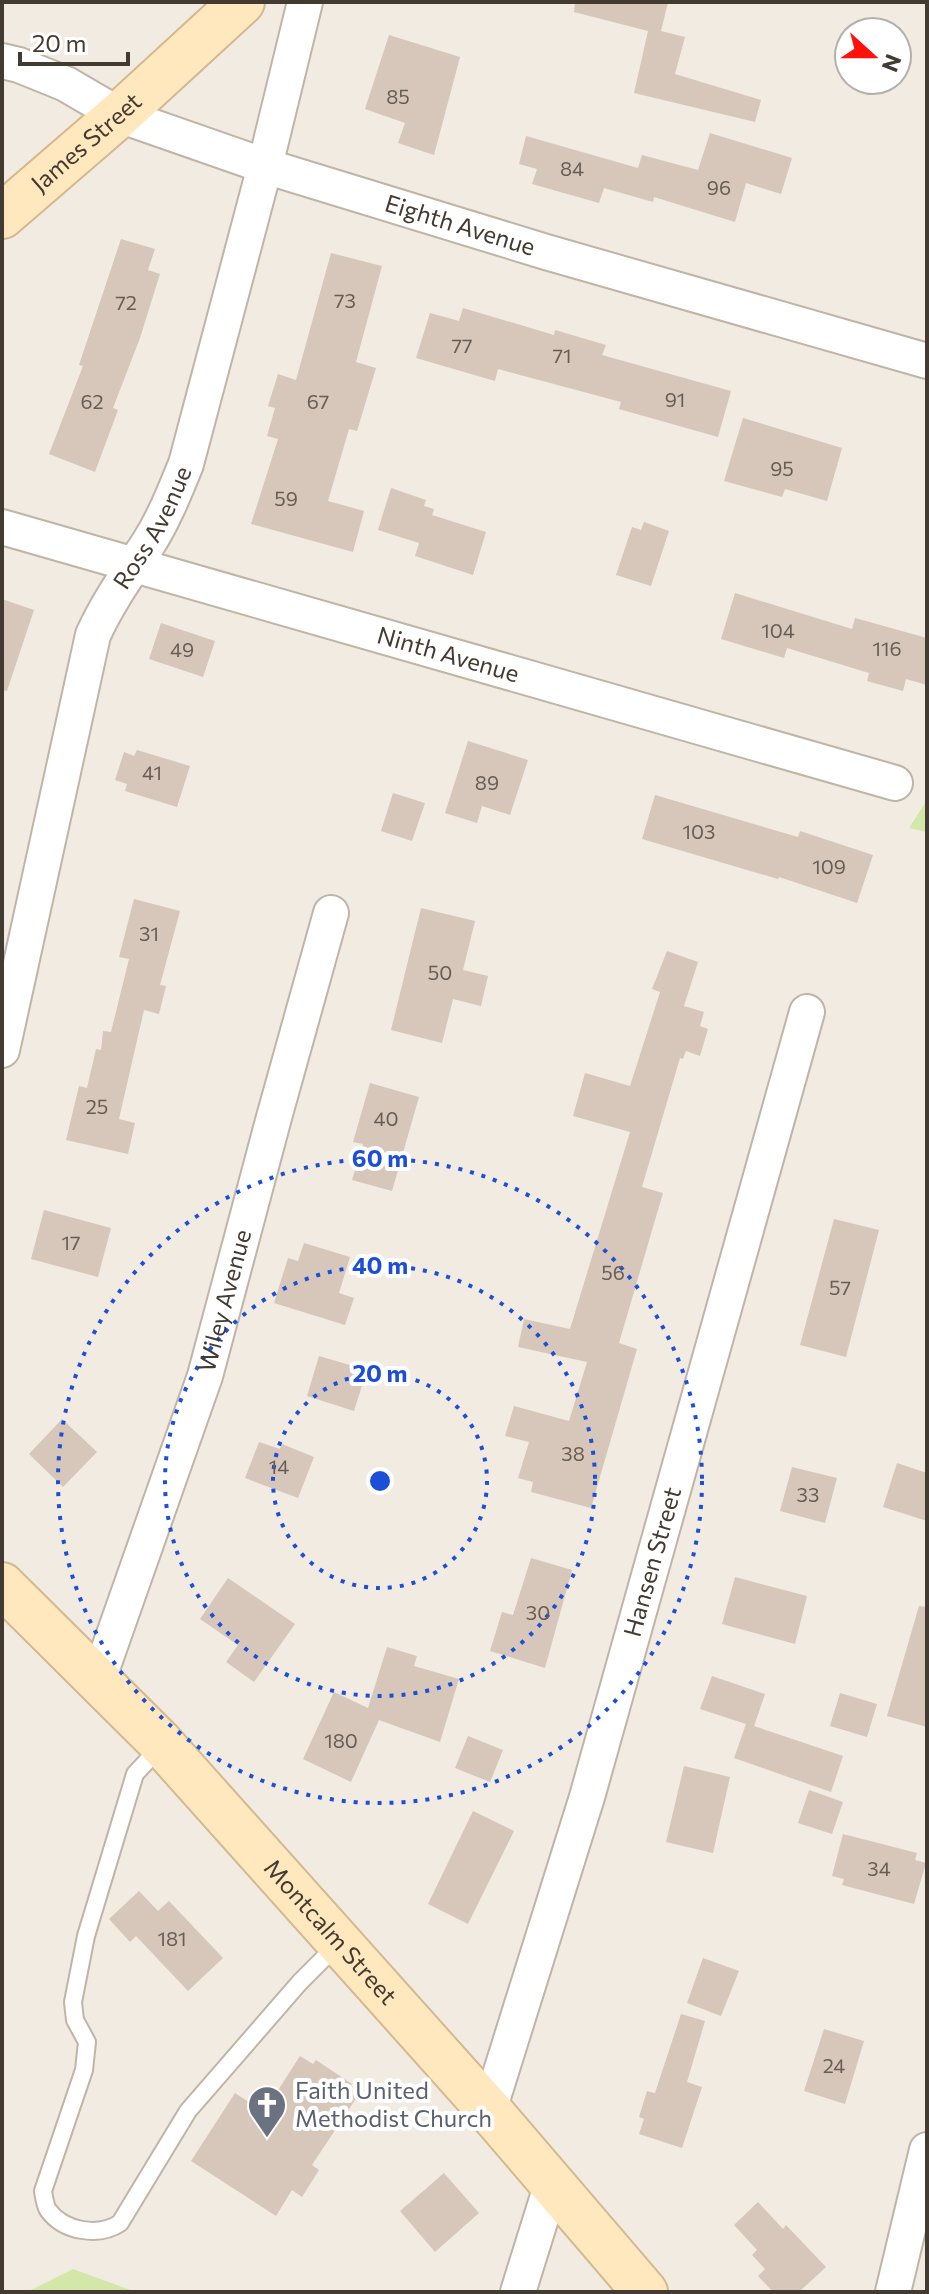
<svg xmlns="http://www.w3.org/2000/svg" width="929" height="2294" viewBox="0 0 929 2294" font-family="Commissioner,sans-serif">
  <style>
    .green { fill: #d3e7a9 }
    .building { fill: #d6c7ba }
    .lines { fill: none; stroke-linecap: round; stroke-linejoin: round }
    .service-casing { stroke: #c0b4a7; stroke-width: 20 }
    .minor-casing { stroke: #c0b4a7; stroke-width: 38 }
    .secondary-casing { stroke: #d3b990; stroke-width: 48 }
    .service { stroke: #fff; stroke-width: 16 }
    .minor { stroke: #fff; stroke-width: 34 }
    .secondary { stroke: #ffe7be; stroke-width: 44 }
    .ring { fill: none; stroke: #1d4ed8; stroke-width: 4; stroke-dasharray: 4 8 }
    .labels { text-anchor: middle; stroke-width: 8; stroke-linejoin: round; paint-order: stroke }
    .number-label { font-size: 20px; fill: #685d54 }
    .street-label { font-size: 24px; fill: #433a32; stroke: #fff }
    .worship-label { font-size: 24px; fill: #5b616d; stroke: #fff; text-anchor: start }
    .centre { fill: #1d4ed8; stroke: #fff; stroke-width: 4 }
    .ring-label { font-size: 24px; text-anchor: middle; font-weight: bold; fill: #1d4ed8; stroke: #fff; stroke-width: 8; stroke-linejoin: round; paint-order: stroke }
  </style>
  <rect width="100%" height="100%" fill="#f1ebe2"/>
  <!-- green -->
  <path class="green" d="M 927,800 L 927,832 L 909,828 Z
    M 73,2269 L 136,2292 L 27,2292 Z"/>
  <!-- building -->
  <path class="building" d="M 575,2 L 668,2 L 661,31 L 685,37 L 675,74 L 761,100 L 755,122 L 634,93 L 648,31 L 574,12 Z
    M 389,35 L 460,57 L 434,155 L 398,143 L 405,123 L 365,109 Z
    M 710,133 L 792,158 L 781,194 L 746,183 L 735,222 L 654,197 L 653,202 L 604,188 L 599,203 L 532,184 L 537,169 L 519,164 L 526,136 L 638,168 L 642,155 L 698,170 Z
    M 121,239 L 155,249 L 148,270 L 160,274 L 140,338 L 113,408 L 118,410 L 95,472 L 49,454 L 83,366 L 79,365 Z
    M 331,253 L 382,266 L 356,362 L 376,368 L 357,431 L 349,429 L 328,501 L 364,511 L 353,552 L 251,524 L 278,439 L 267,436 L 275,408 L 268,406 L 278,374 L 296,380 Z
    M 463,308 L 554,335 L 555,330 L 606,345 L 602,355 L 731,391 L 718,437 L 619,409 L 621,402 L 498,369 L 495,381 L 416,358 L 430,313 L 459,321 Z
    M 743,418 L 842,448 L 827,501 L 785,489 L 782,497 L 724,481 Z
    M 391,488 L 426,500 L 424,506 L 434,509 L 432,515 L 486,532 L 473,575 L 415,556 L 419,543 L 378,530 Z
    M 644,522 L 669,531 L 651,586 L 616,575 L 632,527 L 641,530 Z
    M 735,593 L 852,629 L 855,618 L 927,638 L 927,685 L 906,679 L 903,691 L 867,681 L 869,673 L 787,648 L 784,658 L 721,639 Z
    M 2,599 L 34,610 L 7,691 L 2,690 Z
    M 161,623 L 215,641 L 203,677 L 149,659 Z
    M 468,741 L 528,760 L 510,815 L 482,806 L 477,823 L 445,813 Z
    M 137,750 L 190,766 L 177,807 L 125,791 L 127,784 L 115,780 L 124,752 L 134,756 Z
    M 393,793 L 425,803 L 412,841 L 381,831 Z
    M 655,795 L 798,837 L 800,831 L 873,855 L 857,903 L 779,877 L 778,879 L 642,839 Z
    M 134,899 L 180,911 L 160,985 L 166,986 L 159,1014 L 144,1010 L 119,1119 L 135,1123 L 128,1154 L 66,1140 L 79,1086 L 87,1088 L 96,1049 L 101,1050 L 103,1031 L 111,1032 L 129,959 L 119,957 Z
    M 421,908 L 475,921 L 463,970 L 488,976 L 481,1006 L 453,999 L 442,1043 L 391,1030 Z
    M 667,951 L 698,962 L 684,1006 L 704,1012 L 700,1026 L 708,1029 L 700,1056 L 686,1051 L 683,1059 L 680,1058 L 642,1187 L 663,1193 L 619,1343 L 637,1349 L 591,1508 L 531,1492 L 533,1482 L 518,1478 L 529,1442 L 505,1436 L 514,1406 L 569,1421 L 587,1362 L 518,1347 L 524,1319 L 570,1329 L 630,1132 L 573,1116 L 585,1073 L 630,1086 L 660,992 L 652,989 Z
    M 370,1083 L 419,1097 L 392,1191 L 352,1180 L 363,1144 L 353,1142 Z
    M 44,1210 L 111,1228 L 98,1277 L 31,1259 Z
    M 834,1219 L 879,1230 L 846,1357 L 800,1345 Z
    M 304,1243 L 350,1257 L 339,1293 L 354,1298 L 345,1325 L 274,1303 L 288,1258 L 298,1261 Z
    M 319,1356 L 367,1370 L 354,1411 L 307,1396 Z
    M 62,1419 L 97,1452 L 63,1487 L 29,1454 Z
    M 259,1442 L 280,1449 L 282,1444 L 314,1457 L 298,1498 L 245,1478 Z
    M 897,1463 L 927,1473 L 927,1521 L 883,1507 Z
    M 792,1467 L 837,1478 L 825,1523 L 780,1511 Z
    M 531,1558 L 572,1570 L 545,1668 L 490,1651 L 502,1612 L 513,1615 Z
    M 735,1577 L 807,1596 L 795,1644 L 722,1624 Z
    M 228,1578 L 295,1624 L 254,1682 L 226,1662 L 238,1645 L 200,1619 Z
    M 919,1606 L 927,1607 L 927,1727 L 887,1716 Z
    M 387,1647 L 417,1656 L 414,1666 L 459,1679 L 440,1742 L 379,1720 L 351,1782 L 303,1759 L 334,1692 L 368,1708 Z
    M 712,1676 L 765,1694 L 754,1726 L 843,1756 L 831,1792 L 734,1758 L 746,1724 L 700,1709 Z
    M 840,1693 L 877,1704 L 867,1737 L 830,1726 Z
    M 468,1736 L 503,1750 L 490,1782 L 455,1768 Z
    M 684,1766 L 730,1777 L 713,1853 L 666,1842 Z
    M 809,1790 L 843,1802 L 832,1834 L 798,1823 Z
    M 473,1811 L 514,1831 L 468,1924 L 428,1904 Z
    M 843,1834 L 917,1853 L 915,1860 L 926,1863 L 914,1904 L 842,1885 L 844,1879 L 832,1876 Z
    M 139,1891 L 158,1911 L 169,1901 L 223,1958 L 188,1991 L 136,1936 L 130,1942 L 109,1919 Z
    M 703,1958 L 739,1971 L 721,2016 L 687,2003 Z
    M 681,2014 L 705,2021 L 687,2082 L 702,2087 L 682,2148 L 639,2134 L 644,2119 L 639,2117 L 647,2091 L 655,2093 Z
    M 824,2029 L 864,2041 L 845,2104 L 804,2091 Z
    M 300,2056 L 313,2064 L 316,2060 L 352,2084 L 349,2088 L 359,2094 L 312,2165 L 319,2170 L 302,2197 L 292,2190 L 276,2216 L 191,2161 L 235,2093 L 264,2112 Z
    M 444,2173 L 479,2213 L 435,2252 L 400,2211 Z
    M 758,2202 L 783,2229 L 786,2225 L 826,2267 L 799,2292 L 773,2292 L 758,2276 L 765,2269 L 752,2255 L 757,2250 L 734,2225 Z"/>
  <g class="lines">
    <defs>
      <path id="service" d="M 160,1747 L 135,1774 L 86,1936 L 73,2002 L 75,2020 L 87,2042 L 84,2070 L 43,2191 C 44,2197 45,2205 48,2210 C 64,2232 99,2237 120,2223 L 188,2111 L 300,1982 L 338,1944"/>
      <g id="minor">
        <path id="s1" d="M 2,61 L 19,65 L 66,84 L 119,115 L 265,166 L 546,252 L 927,361"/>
        <path id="s2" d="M 2,527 L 895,783"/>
        <path id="s3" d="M 2,1050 L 93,635 C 108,602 128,574 148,544 C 164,519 175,491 186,464 L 265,166 L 305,2"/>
        <path id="s4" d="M 98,1680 L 205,1376 L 273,1121 L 331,913"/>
        <path id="s5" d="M 489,2110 L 587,1797 L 807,1012"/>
        <path d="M 518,2292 L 552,2183"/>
        <path d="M 893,2292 L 927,2150"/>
      </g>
      <g id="secondary">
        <path id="s6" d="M 2,216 L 119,115 L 242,2"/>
        <path id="s7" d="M 2,1585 L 159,1741 L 489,2110 L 645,2292"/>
      </g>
    </defs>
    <!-- service casing -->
    <use href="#service" class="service-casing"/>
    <!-- minor casing -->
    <use href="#minor" class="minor-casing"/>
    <!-- secondary casing -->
    <use href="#secondary" class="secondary-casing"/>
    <!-- service -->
    <use href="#service" class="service"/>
    <!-- minor -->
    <use href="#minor" class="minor"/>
    <!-- secondary -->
    <use href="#secondary" class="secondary"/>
  </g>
  <!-- distance rings -->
  <g class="ring">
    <circle cx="380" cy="1481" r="107"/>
    <circle cx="380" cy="1481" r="215"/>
    <circle cx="380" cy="1481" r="322"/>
  </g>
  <!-- icons -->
  <defs>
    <symbol id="church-pin" viewBox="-11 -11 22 30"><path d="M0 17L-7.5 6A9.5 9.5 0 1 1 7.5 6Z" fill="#6b7280" stroke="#fff"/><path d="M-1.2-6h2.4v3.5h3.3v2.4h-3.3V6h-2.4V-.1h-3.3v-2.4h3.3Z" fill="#fff"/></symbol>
  </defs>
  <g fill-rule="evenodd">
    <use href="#church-pin" x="245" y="2083" width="44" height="60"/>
  </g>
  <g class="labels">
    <!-- number labels -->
    <g class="number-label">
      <text x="398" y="104">85</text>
      <text x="572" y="176">84</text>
      <text x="719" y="195">96</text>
      <text x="345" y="308">73</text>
      <text x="126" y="310">72</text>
      <text x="462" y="353">77</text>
      <text x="562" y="363">71</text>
      <text x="675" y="407">91</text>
      <text x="92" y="409">62</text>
      <text x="318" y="409">67</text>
      <text x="782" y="476">95</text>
      <text x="286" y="506">59</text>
      <text x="778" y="638">104</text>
      <text x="887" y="656">116</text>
      <text x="182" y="657">49</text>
      <text x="152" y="780">41</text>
      <text x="487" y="790">89</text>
      <text x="699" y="839">103</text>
      <text x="829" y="874">109</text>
      <text x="149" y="941">31</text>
      <text x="440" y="980">50</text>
      <text x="97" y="1114">25</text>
      <text x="386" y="1126">40</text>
      <text x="71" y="1250">17</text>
      <text x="613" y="1280">56</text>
      <text x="840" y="1295">57</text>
      <text x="573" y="1461">38</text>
      <text x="279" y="1474">14</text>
      <text x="808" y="1502">33</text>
      <text x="538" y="1620">30</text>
      <text x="341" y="1748">180</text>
      <text x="879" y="1876">34</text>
      <text x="172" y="1946">181</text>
      <text x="834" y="2073">24</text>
    </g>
    <!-- street labels -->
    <g class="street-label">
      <text dy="8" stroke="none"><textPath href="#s6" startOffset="112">James Street</textPath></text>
      <text dy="8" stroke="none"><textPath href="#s1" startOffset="488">Eighth Avenue</textPath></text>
      <text dy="8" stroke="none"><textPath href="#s3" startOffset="548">Ross Avenue</textPath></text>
      <text dy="8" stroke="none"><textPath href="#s2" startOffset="464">Ninth Avenue</textPath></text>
      <text dy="8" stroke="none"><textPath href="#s4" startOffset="400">Wiley Avenue</textPath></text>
      <text dy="8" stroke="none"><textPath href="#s5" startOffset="572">Hansen Street</textPath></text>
      <text dy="8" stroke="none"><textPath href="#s7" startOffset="478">Montcalm Street</textPath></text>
    </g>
    <!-- worship labels -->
    <g class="worship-label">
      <text x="295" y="2099">Faith United<tspan x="295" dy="28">Methodist Church</tspan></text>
    </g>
  </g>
  <circle cx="380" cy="1481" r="12" class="centre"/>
  <g class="ring-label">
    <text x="380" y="1167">60 m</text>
    <text x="380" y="1274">40 m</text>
    <text x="380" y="1382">20 m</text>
  </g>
  <!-- border -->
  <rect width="929" height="2294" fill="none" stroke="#433a32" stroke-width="8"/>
  <!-- north arrow -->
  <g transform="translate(873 56) rotate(111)"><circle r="38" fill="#ffffff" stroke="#b4b0ad" stroke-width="2"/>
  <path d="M0-6L14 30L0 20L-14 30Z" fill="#ff110c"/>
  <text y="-12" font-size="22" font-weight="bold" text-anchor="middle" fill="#433a32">N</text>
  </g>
  <!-- scale -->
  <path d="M20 52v12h108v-12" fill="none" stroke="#433a32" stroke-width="4"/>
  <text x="32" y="52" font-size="24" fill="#433a32" stroke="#ffffff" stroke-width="6" paint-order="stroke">20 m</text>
</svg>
